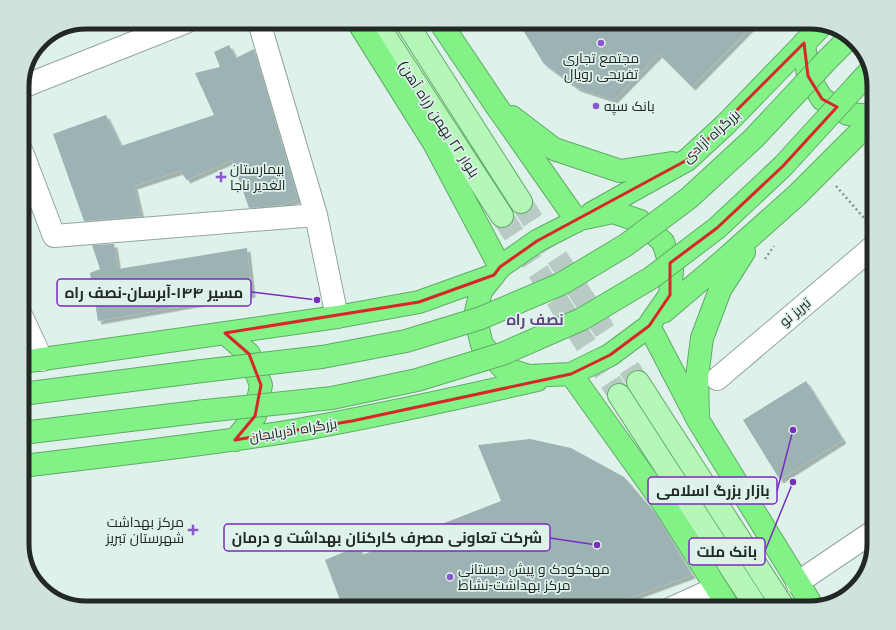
<svg xmlns="http://www.w3.org/2000/svg" width="896" height="630" viewBox="0 0 896 630" font-family="Arial,Cairo,sans-serif">
  <style>
    .building { fill: #9db3b3; filter: url(#shadow) }
    .lines { fill: none; stroke-linecap: round; stroke-linejoin: round }
    .major-tunnel { stroke: #b8cac3; stroke-width: 22; stroke-dasharray: 22 11; stroke-linecap: butt }
    .minor-casing { stroke: #92a59e; stroke-width: 24 }
    .major-casing { stroke: #60ab65; stroke-width: 24 }
    .highway-casing { stroke: #60ab65; stroke-width: 24 }
    .path { stroke: #85938d; stroke-width: 2.5; stroke-dasharray: 2 3; stroke-linecap: butt }
    .minor { stroke: #fff; stroke-width: 22 }
    .major { stroke: #b4f7b7; stroke-width: 22 }
    .highway { stroke: #82f287; stroke-width: 22 }
    .highway-bridge-casing { stroke: #60ab65; stroke-width: 24; stroke-linecap: butt }
    .highway-bridge { stroke: #82f287; stroke-width: 22 }
    .marked { fill: none; stroke: #d62828; stroke-width: 3; stroke-linejoin: round }
    .poi-dot { fill: #8b57cf; stroke: #def2eb; stroke-width: 1.5 }
    .labels { text-anchor: middle; stroke-width: 3.5; stroke-linejoin: round; paint-order: stroke }
    .poi-label { font-size: 14px; fill: #212825; stroke: #def2eb; text-anchor: start }
    .street-label { font-size: 14px; fill: #212825; stroke: #def2eb }
    .neighbourhood-label { font-size: 15px; font-weight: bold; fill: #5e4582; stroke: #def2eb }
    .rim { fill: none; stroke: #212825; stroke-width: 5 }
    .leader { fill: none; stroke: #7b2cbf; stroke-width: 1.5 }
    .callout-dot { fill: #7b2cbf; stroke: #def2eb; stroke-width: 1.5 }
    .callout { fill: #def2eb; stroke: #7b2cbf; stroke-width: 1.5 }
    .callout-label { font-size: 15px; text-anchor: middle; font-weight: bold; fill: #212825 }
  </style>
  <defs>
    <filter id="shadow"><feDropShadow dx="3.5" dy="3.5" stdDeviation="0" flood-color="#0004"/></filter>
  </defs>
  <rect width="100%" height="100%" fill="#def2eb"/>
  <!-- building -->
  <path class="building" d="M 518,22 L 756,22 L 692,87 L 659,54 L 614,100 L 577,88 L 544,64 Z
    M 229,45 L 236,58 L 254,49 L 298,199 L 282,205 L 249,208 L 232,160 L 187,180 L 180,171 L 134,186 L 141,216 L 84,221 L 53,134 L 106,115 L 121,146 L 214,115 L 195,73 L 220,67 L 214,52 Z
    M 114,244 L 118,269 L 247,248 L 252,294 L 98,321 L 90,273 L 100,269 L 92,245 Z
    M 806,381 L 843,440 L 780,480 L 743,420 Z
    M 530,439 L 571,448 L 624,477 L 656,514 L 692,575 L 602,608 L 343,608 L 325,560 L 358,546 L 362,555 L 501,501 L 478,445 Z"/>
  <g class="lines">
    <!-- major-tunnel -->
    <path class="major-tunnel" d="M 521,202 L 638,382
      M 502,216 L 619,395"/>
    <defs>
      <path id="minor" d="M 259,22 L 316,215 L 337,317
        M 22,87 L 186,22
        M 22,152 L 54,236 L 316,215
        M 22,317 L 42,360
        M 717,379 L 874,246
        M 797,583 L 874,531
        M 672,608 L 716,588"/>
      <path id="major" d="M 376,22 L 502,216
        M 406,22 L 521,202
        M 638,382 L 784,608
        M 619,395 L 757,608"/>
      <path id="highway" d="M 358,22 L 434,143 L 500,267
        M 440,22 L 495,104 L 577,221
        M 804,43 L 808,76 L 822,99 L 848,114 L 874,116
        M 827,60 L 850,37
        M 858,84 L 870,71
        M 512,117 L 554,149 L 620,171 L 672,163
        M 613,212 L 640,221 L 663,242 L 672,270 L 670,295 L 651,322 L 649,326 L 610,355 L 571,374 L 529,376 L 503,368 L 482,345 L 475,316 L 481,291 L 500,267 L 537,241 L 580,219 Z
        M 592,213 L 687,160 L 726,124 L 821,26
        M 663,312 L 723,261 L 797,195 L 874,118
        M 649,326 L 698,420 L 813,607
        M 225,333 L 249,354 L 261,385 L 255,416 L 235,440
        M 22,362 L 337,317 L 419,302 L 494,275
        M 571,374 L 666,507 L 729,608
        M 22,394 L 202,371
        M 698,415 L 697,377 L 702,338 L 720,290 L 744,252
        M 22,433 L 205,411
        M 22,466 C 114,455 206,445 298,430 C 378,416 458,398 537,380"/>
    </defs>
    <!-- minor casing -->
    <use href="#minor" class="minor-casing"/>
    <!-- major casing -->
    <use href="#major" class="major-casing"/>
    <!-- highway casing -->
    <use href="#highway" class="highway-casing"/>
    <!-- path -->
    <path class="path" d="M 836,186 L 871,226
      M 765,259 L 774,246"/>
    <!-- minor -->
    <use href="#minor" class="minor"/>
    <!-- major -->
    <use href="#major" class="major"/>
    <!-- highway -->
    <use href="#highway" class="highway"/>
    <defs>
      <path id="highway-bridge" d="M 202,371 L 322,357 L 406,341 L 481,318 L 561,284 L 626,245 L 689,198 L 754,138 L 827,60
        M 205,411 L 332,398 L 417,380 L 502,354 L 582,319 L 651,278 L 717,228 L 783,166 L 858,84"/>
    </defs>
    <!-- highway-bridge casing -->
    <use href="#highway-bridge" class="highway-bridge-casing"/>
    <!-- highway-bridge -->
    <use href="#highway-bridge" class="highway-bridge"/>
  </g>
  <!-- marked area -->
  <path class="marked" d="M 804,43 L 808,76 L 822,99 L 837,107 L 783,166 L 717,228 L 670,263 L 670,295 L 649,326 L 610,355 L 571,374 L 352,421 L 235,440 L 255,416 L 261,385 L 249,354 L 225,333 L 419,302 L 494,275 L 500,267 L 537,241 L 687,160 Z"/>
  <!-- markers -->
  <g class="poi-dot">
    <circle cx="601" cy="43" r="4"/>
    <circle cx="596" cy="106" r="4"/>
    <path d="M219 171h4v4h4v4h-4v4h-4v-4h-4v-4h4z"/>
    <path d="M191 524h4v4h4v4h-4v4h-4v-4h-4v-4h4z"/>
    <circle cx="450" cy="577" r="4"/>
  </g>
  <g class="labels">
    <!-- poi labels -->
    <g class="poi-label">
      <text x="601" y="63" text-anchor="middle">مجتمع تجاری<tspan x="601" dy="16">تفریحی رویال</tspan></text>
      <text x="604" y="111">بانک سپه</text>
      <text x="230" y="174">بیمارستان<tspan x="230" dy="16">الغدیر ناجا</tspan></text>
      <text x="184" y="527" text-anchor="end">مرکز بهداشت<tspan x="184" dy="16">شهرستان تبریز</tspan></text>
      <text x="458" y="574">مهدکودک و پیش دبستانی<tspan x="458" dy="16">مرکز بهداشت-نشاط</tspan></text>
    </g>
    <!-- street labels -->
    <g class="street-label">
      <text transform="translate(439 119) rotate(57)" y="5">بلوار ۲۲ بهمن (راه آهن)</text>
      <text transform="translate(711 136) rotate(-42)" y="5">بزرگراه آزادی</text>
      <text transform="translate(795 312) rotate(-40)" y="5">تبریز نو</text>
      <text transform="translate(293 430) rotate(-9)" y="5">بزرگراه آذربایجان</text>
    </g>
    <!-- neighbourhood labels -->
    <g class="neighbourhood-label">
      <text x="535" y="325">نصف راه</text>
    </g>
  </g>
  <!-- crop -->
  <path d="M0 0H896V630H0ZM86 29H810A57 57 0 0 1 867 86V544A57 57 0 0 1 810 601H86A57 57 0 0 1 29 544V86A57 57 0 0 1 86 29Z" fill="#cfe2db" fill-rule="evenodd"/>
  <path class="rim" d="M86 29H810A57 57 0 0 1 867 86V544A57 57 0 0 1 810 601H86A57 57 0 0 1 29 544V86A57 57 0 0 1 86 29Z"/>
  <!-- callouts -->
  <path class="leader" d="M317 300L251 292M793 430L777 491M597 545L550 538M793 482L765 551"/>
  <g class="callout-dot">
    <circle cx="317" cy="300" r="4"/>
    <circle cx="793" cy="430" r="4"/>
    <circle cx="597" cy="545" r="4"/>
    <circle cx="793" cy="482" r="4"/>
  </g>
  <g class="callout">
    <rect x="57" y="279" width="194" height="27" rx="4"/>
    <rect x="648" y="477" width="129" height="27" rx="4"/>
    <rect x="224" y="524" width="326" height="27" rx="4"/>
    <rect x="689" y="538" width="76" height="27" rx="4"/>
  </g>
  <g class="callout-label">
    <text x="154" y="298">مسیر ۱۴۴-آبرسان-نصف راه</text>
    <text x="713" y="496">بازار بزرگ اسلامی</text>
    <text x="387" y="543">شرکت تعاونی مصرف کارکنان بهداشت و درمان</text>
    <text x="727" y="557">بانک ملت</text>
  </g>
</svg>
